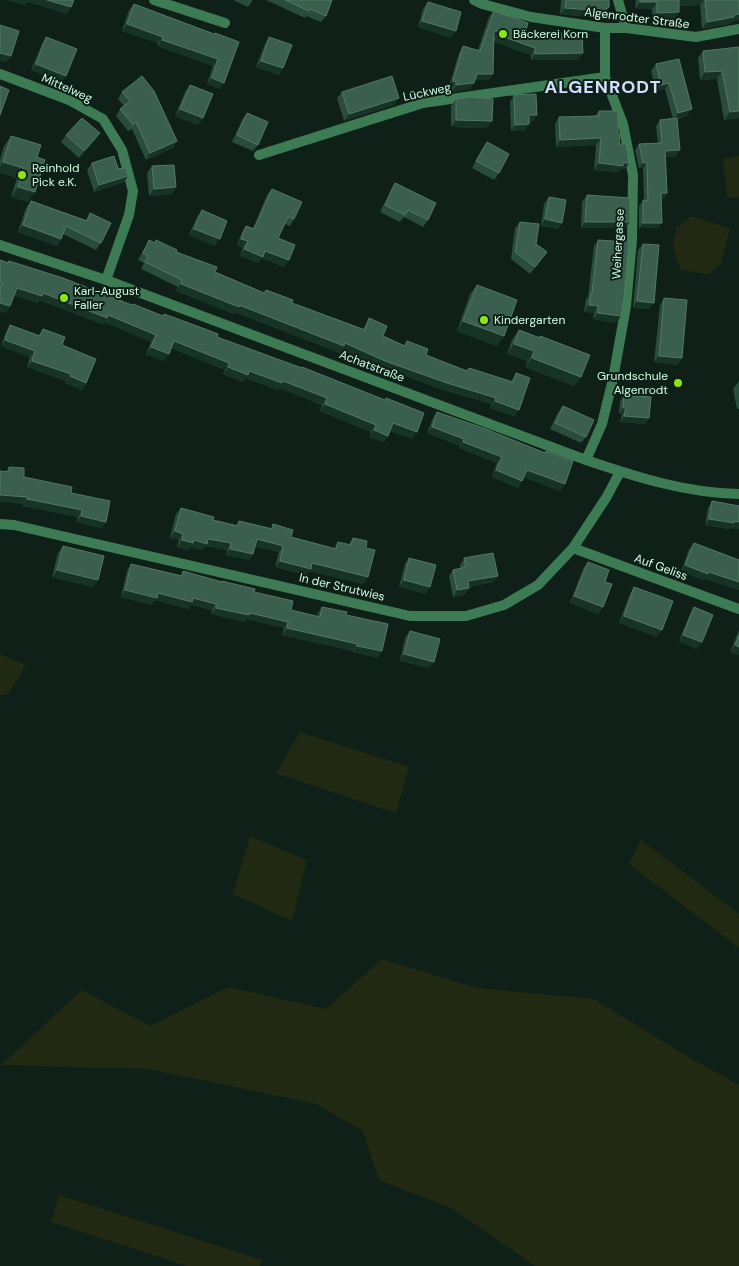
<svg xmlns="http://www.w3.org/2000/svg" width="739" height="1266" viewBox="0 0 739 1266" font-family="'DM Sans',sans-serif">
  <style>
    .green { fill: #222912 }
    .lines { fill: none; stroke-linecap: round; stroke-linejoin: round }
    .minor { stroke: #3d7b54; stroke-width: 10 }
    .wall { fill: #294c3c }
    .shaded-wall { fill: #163325 }
    .building { fill: #3b5f4e; stroke: #527865 }
    .poi-dot { fill: #8be711; stroke: #0e2017; stroke-width: 2 }
    .labels { text-anchor: middle; stroke-width: 4; stroke-linejoin: round; paint-order: stroke }
    .street-label { font-size: 12px; fill: #d1fce4; stroke: #0e2017 }
    .poi-label { font-size: 12px; fill: #d1fce4; stroke: #0e2017; text-anchor: start }
    .district-label { font-size: 18px; font-weight: bold; letter-spacing: 1px; fill: #d3dffc; stroke: #0e2017 }
  </style>
  <rect width="100%" height="100%" fill="#0e2017"/>
  <!-- green -->
  <path class="green" d="M 739,156 L 739,197 L 727,198 L 723,159 Z
    M 691,216 L 730,229 L 721,264 L 708,275 L 680,269 L 673,248 L 676,228 Z
    M 0,654 L 26,665 L 8,694 L 0,695 Z
    M 300,732 L 409,767 L 396,813 L 276,773 Z
    M 250,836 L 307,860 L 292,921 L 233,894 Z
    M 641,840 L 739,914 L 739,948 L 629,864 Z
    M 382,959 L 477,988 L 594,999 L 685,1055 L 739,1085 L 739,1266 L 535,1266 L 453,1209 L 379,1180 L 363,1131 L 316,1104 L 149,1069 L 1,1065 L 82,990 L 150,1026 L 228,987 L 326,1009 Z
    M 59,1195 L 262,1260 L 260,1266 L 187,1266 L 51,1222 Z"/>
  <g class="lines">
    <!-- minor -->
    <path class="minor" d="M 154,0 L 225,23
      M 474,0 L 482,4 L 531,17 L 605,28 L 626,28 L 696,37 L 739,29
      M 618,0 L 626,28
      M 0,74 L 69,100 L 103,119 L 122,150 L 133,191 L 129,215 L 106,280
      M 259,155 L 423,103 L 605,77
      M 0,245 L 106,280 L 586,460 C 636,477 686,493 739,494
      M 586,460 L 602,424 L 613,379 L 626,306 L 632,240 L 633,175 L 623,124 L 605,77 L 605,28
      M 0,524 L 14,525 L 410,616 L 466,616 L 504,605 L 538,585 L 573,548 L 606,498 L 620,472
      M 573,548 L 739,609"/>
  </g>
  <!-- wall -->
  <path class="wall" d="M 233,0 L 253,0 L 248,7 Z
    M 266,0 L 332,0 L 326,16 L 321,22 L 306,16 L 305,18 Z
    M 561,0 L 609,0 L 609,7 L 604,14 L 600,18 L 560,14 Z
    M 636,0 L 739,0 L 739,20 L 731,22 L 730,24 L 702,29 L 700,5 L 679,6 L 679,12 L 674,19 L 653,19 L 652,9 L 635,8 Z
    M 428,2 L 451,38 L 418,27 L 423,9 Z
    M 134,4 L 214,34 L 215,33 L 220,89 L 207,84 L 213,66 L 157,46 L 158,43 L 122,31 L 129,10 Z
    M 494,11 L 525,33 L 578,60 L 531,60 L 531,55 L 494,42 L 489,80 L 475,80 L 470,89 L 452,92 L 452,88 L 449,87 L 459,53 L 463,46 L 478,50 L 489,17 Z
    M 46,37 L 62,82 L 31,70 L 42,44 Z
    M 269,37 L 279,75 L 256,67 L 265,44 Z
    M 739,47 L 739,118 L 724,120 L 717,79 L 700,80 L 698,58 L 703,51 Z
    M 679,59 L 687,116 L 677,119 L 676,156 L 666,157 L 667,193 L 663,199 L 661,199 L 658,228 L 639,228 L 639,206 L 644,200 L 643,168 L 639,168 L 635,150 L 639,144 L 658,143 L 656,126 L 660,120 L 673,119 L 665,89 L 656,91 L 651,71 L 656,64 Z
    M 190,85 L 203,118 L 198,125 L 175,116 L 185,92 Z
    M 122,92 L 177,141 L 173,148 L 146,160 L 132,129 L 128,131 L 116,116 L 120,109 L 124,106 L 118,99 Z
    M 342,92 L 394,105 L 344,121 L 337,98 Z
    M 514,95 L 537,115 L 533,121 L 529,122 L 529,124 L 524,131 L 511,131 L 510,102 Z
    M 456,99 L 487,128 L 451,127 L 451,106 Z
    M 599,111 L 618,134 L 619,144 L 629,163 L 625,169 L 620,169 L 618,172 L 594,170 L 596,145 L 556,147 L 555,124 L 559,117 L 595,116 Z
    M 247,113 L 258,145 L 253,151 L 232,142 L 242,120 Z
    M 66,135 L 95,140 L 79,158 L 61,142 Z
    M 11,136 L 37,157 L 28,202 L 11,197 L 17,178 L 0,173 L 0,160 L 4,146 Z
    M 487,142 L 499,173 L 494,180 L 472,168 L 482,149 Z
    M 92,163 L 117,169 L 128,176 L 124,182 L 94,192 L 87,170 Z
    M 152,166 L 176,187 L 172,194 L 149,196 L 147,173 Z
    M 395,183 L 428,220 L 423,227 L 404,217 L 400,222 L 380,212 L 391,190 Z
    M 272,189 L 294,219 L 290,226 L 285,224 L 278,238 L 289,260 L 284,267 L 262,258 L 258,263 L 240,256 L 243,248 L 237,245 L 242,232 L 246,226 L 253,228 L 267,195 Z
    M 587,195 L 630,222 L 625,228 L 581,228 L 582,202 Z
    M 549,197 L 562,223 L 558,229 L 541,226 L 544,204 Z
    M 31,201 L 86,220 L 90,213 L 101,243 L 96,250 L 63,234 L 61,239 L 57,246 L 18,232 L 26,208 Z
    M 202,210 L 215,246 L 189,235 L 197,217 Z
    M 520,222 L 536,244 L 547,252 L 530,274 L 511,259 L 515,228 Z
    M 149,240 L 155,243 L 156,240 L 215,272 L 264,293 L 266,290 L 292,303 L 363,329 L 369,318 L 383,336 L 404,346 L 407,341 L 426,355 L 466,371 L 469,368 L 511,382 L 516,373 L 519,410 L 514,416 L 490,408 L 492,404 L 443,390 L 381,367 L 341,350 L 340,353 L 235,312 L 234,314 L 176,291 L 178,287 L 141,269 L 144,263 L 138,260 L 145,247 Z
    M 598,240 L 616,323 L 593,319 L 594,313 L 584,312 L 586,299 L 588,297 L 594,246 Z
    M 643,244 L 649,309 L 633,308 L 638,250 Z
    M 0,260 L 8,262 L 9,261 L 162,316 L 164,314 L 217,337 L 417,432 L 412,439 L 390,431 L 384,442 L 369,437 L 371,432 L 320,411 L 322,405 L 279,388 L 278,390 L 245,378 L 243,382 L 223,374 L 225,370 L 171,348 L 164,361 L 146,354 L 151,342 L 104,322 L 102,324 L 39,300 L 37,303 L 14,295 L 6,313 L 0,311 Z
    M 477,285 L 504,336 L 497,346 L 457,331 L 470,294 Z
    M 664,298 L 682,358 L 677,365 L 654,362 L 660,305 Z
    M 10,325 L 38,336 L 43,329 L 62,345 L 86,383 L 82,390 L 65,383 L 66,381 L 27,367 L 30,357 L 1,346 L 6,332 Z
    M 519,330 L 539,338 L 540,336 L 581,377 L 574,386 L 525,367 L 528,361 L 507,354 L 512,340 Z
    M 739,381 L 739,409 L 737,409 L 733,389 Z
    M 624,395 L 649,418 L 645,424 L 620,422 L 622,414 L 619,414 L 620,401 Z
    M 563,406 L 586,437 L 581,443 L 550,429 L 558,413 Z
    M 437,412 L 545,453 L 546,451 L 565,484 L 560,491 L 524,477 L 518,488 L 492,477 L 497,463 L 459,448 L 460,446 L 427,433 L 433,418 Z
    M 9,467 L 24,477 L 71,493 L 106,522 L 101,528 L 76,522 L 78,517 L 22,506 L 23,504 L 6,471 Z
    M 712,501 L 739,506 L 739,529 L 730,528 L 729,529 L 705,525 L 708,508 Z
    M 181,508 L 213,520 L 236,525 L 239,521 L 271,528 L 273,524 L 291,537 L 334,548 L 338,542 L 348,545 L 353,538 L 366,548 L 368,577 L 363,584 L 309,571 L 306,575 L 275,567 L 279,552 L 255,546 L 253,554 L 249,560 L 226,555 L 227,550 L 206,546 L 202,550 L 190,547 L 188,550 L 177,547 L 179,540 L 170,538 L 176,514 Z
    M 694,543 L 739,560 L 739,590 L 705,579 L 704,580 L 681,572 L 689,549 Z
    M 63,546 L 93,587 L 52,577 L 58,553 Z
    M 409,558 L 426,594 L 399,587 L 405,564 Z
    M 464,558 L 493,582 L 469,587 L 465,595 L 453,597 L 449,576 L 453,570 L 460,568 L 460,565 Z
    M 588,562 L 603,607 L 598,614 L 570,603 L 583,569 Z
    M 131,564 L 180,576 L 183,571 L 254,592 L 291,610 L 317,616 L 318,613 L 322,607 L 346,615 L 378,658 L 353,652 L 353,651 L 282,635 L 284,628 L 247,619 L 245,622 L 211,614 L 212,610 L 191,605 L 188,609 L 155,600 L 152,605 L 121,597 L 127,571 Z
    M 634,587 L 657,637 L 619,623 L 630,594 Z
    M 694,607 L 702,642 L 697,649 L 679,641 L 690,614 Z
    M 739,630 L 739,655 L 730,652 Z
    M 410,631 L 429,668 L 400,661 L 405,638 Z"/>
  <!-- shaded-wall -->
  <path class="shaded-wall" d="M 5,0 L 47,0 L 71,7 L 67,14 L 27,2 L 25,5 Z
    M 678,0 L 704,0 L 700,5 L 674,6 Z
    M 640,2 L 657,2 L 652,9 L 635,8 Z
    M 609,7 L 604,14 L 600,18 L 560,14 L 565,8 Z
    M 679,12 L 674,19 L 653,19 L 657,13 Z
    M 739,14 L 739,20 L 731,22 L 730,24 L 702,29 L 707,22 Z
    M 422,21 L 456,31 L 451,38 L 418,27 Z
    M 127,24 L 163,37 L 158,43 L 122,31 Z
    M 494,31 L 512,31 L 507,38 L 535,48 L 531,55 L 494,42 L 498,35 L 499,33 L 495,38 L 490,38 Z
    M 162,40 L 218,59 L 213,66 L 157,46 Z
    M 0,53 L 11,56 L 6,63 L 0,61 Z
    M 583,53 L 578,60 L 531,60 L 535,54 Z
    M 261,61 L 283,68 L 279,75 L 256,67 Z
    M 36,64 L 66,76 L 62,82 L 31,70 Z
    M 722,71 L 717,79 L 700,80 L 705,72 Z
    M 477,74 L 493,74 L 489,80 L 472,80 Z
    M 212,78 L 224,83 L 220,89 L 207,84 Z
    M 453,81 L 456,82 L 452,88 L 449,87 Z
    M 474,83 L 470,89 L 452,92 L 456,85 Z
    M 669,83 L 665,89 L 656,91 L 661,85 Z
    M 399,98 L 394,105 L 344,121 L 349,114 Z
    M 180,109 L 203,118 L 198,125 L 175,116 Z
    M 692,109 L 687,116 L 674,119 L 678,113 Z
    M 739,111 L 739,118 L 724,120 L 730,112 Z
    M 529,115 L 537,115 L 533,121 L 524,122 Z
    M 456,120 L 492,121 L 487,128 L 451,127 Z
    M 529,124 L 524,131 L 511,131 L 515,125 Z
    M 100,133 L 95,140 L 79,158 L 84,151 Z
    M 601,138 L 596,145 L 556,147 L 560,140 Z
    M 177,141 L 173,148 L 146,160 L 150,153 Z
    M 680,150 L 676,156 L 661,157 L 665,151 Z
    M 3,162 L 23,168 L 17,178 L 0,173 L 0,167 Z
    M 647,162 L 643,168 L 639,168 L 643,163 Z
    M 599,163 L 629,163 L 625,169 L 620,169 L 618,172 L 594,170 Z
    M 128,176 L 124,182 L 94,192 L 99,185 Z
    M 18,187 L 35,192 L 28,202 L 11,197 Z
    M 176,187 L 172,194 L 149,196 L 154,189 Z
    M 661,193 L 667,193 L 663,199 L 657,199 Z
    M 545,219 L 562,223 L 558,229 L 541,226 Z
    M 585,222 L 630,222 L 625,228 L 581,228 Z
    M 643,223 L 662,223 L 658,228 L 639,228 Z
    M 23,225 L 61,239 L 57,246 L 18,232 Z
    M 194,229 L 220,239 L 215,246 L 189,235 Z
    M 241,239 L 248,241 L 243,248 L 237,245 Z
    M 244,249 L 265,251 L 289,260 L 284,267 L 262,258 L 258,263 L 240,256 Z
    M 181,284 L 239,305 L 496,398 L 492,404 L 443,390 L 381,367 L 341,350 L 340,353 L 235,312 L 234,314 L 176,291 Z
    M 17,288 L 43,293 L 108,315 L 156,335 L 151,342 L 104,322 L 102,324 L 39,300 L 37,303 L 12,295 Z
    M 637,301 L 654,303 L 649,309 L 633,308 Z
    M 0,303 L 10,306 L 6,313 L 0,311 Z
    M 589,305 L 598,306 L 594,313 L 584,312 Z
    M 598,313 L 621,316 L 616,323 L 593,319 Z
    M 463,321 L 504,336 L 497,346 L 457,331 Z
    M 5,340 L 35,351 L 30,357 L 1,346 Z
    M 174,341 L 229,363 L 225,370 L 169,347 Z
    M 514,344 L 534,351 L 528,361 L 507,354 Z
    M 151,347 L 169,354 L 164,361 L 146,354 Z
    M 659,356 L 682,358 L 677,365 L 654,362 Z
    M 532,358 L 581,377 L 574,386 L 525,367 Z
    M 32,361 L 71,374 L 66,381 L 27,367 Z
    M 228,367 L 249,371 L 283,381 L 327,398 L 322,405 L 279,388 L 278,390 L 245,378 L 243,382 L 223,374 Z
    M 70,376 L 86,383 L 82,390 L 65,383 Z
    M 495,401 L 519,410 L 514,416 L 490,408 Z
    M 325,404 L 376,425 L 371,432 L 320,411 Z
    M 623,408 L 626,408 L 622,414 L 619,414 Z
    M 624,416 L 649,418 L 645,424 L 620,422 Z
    M 393,423 L 417,432 L 412,439 L 388,430 Z
    M 432,427 L 464,439 L 460,446 L 427,433 Z
    M 374,430 L 388,436 L 384,442 L 369,437 Z
    M 463,442 L 502,457 L 497,463 L 459,448 Z
    M 496,470 L 522,481 L 518,488 L 492,477 Z
    M 527,470 L 565,484 L 560,491 L 522,477 Z
    M 0,495 L 27,497 L 23,504 L 0,502 Z
    M 27,499 L 82,510 L 78,517 L 22,506 Z
    M 81,516 L 106,522 L 101,528 L 76,522 Z
    M 709,519 L 739,522 L 739,529 L 730,528 L 729,529 L 705,525 Z
    M 175,531 L 183,534 L 179,540 L 170,538 Z
    M 208,539 L 231,543 L 227,550 L 206,546 L 202,550 L 190,547 L 188,550 L 177,547 L 182,540 L 194,540 Z
    M 257,539 L 283,546 L 279,552 L 252,546 Z
    M 230,549 L 253,554 L 249,560 L 226,555 Z
    M 280,561 L 312,563 L 368,577 L 363,584 L 309,571 L 306,575 L 275,567 Z
    M 685,565 L 709,572 L 739,582 L 739,590 L 705,579 L 704,580 L 681,572 Z
    M 57,570 L 98,580 L 93,587 L 52,577 Z
    M 498,576 L 493,582 L 464,588 L 468,581 Z
    M 404,580 L 430,587 L 426,594 L 399,587 Z
    M 469,588 L 465,595 L 453,597 L 457,590 Z
    M 125,590 L 158,593 L 193,598 L 216,604 L 212,610 L 191,605 L 188,609 L 155,600 L 152,605 L 121,597 Z
    M 574,596 L 603,607 L 598,614 L 570,603 Z
    M 216,608 L 250,613 L 288,622 L 284,628 L 247,619 L 245,622 L 211,614 Z
    M 624,616 L 662,630 L 657,637 L 619,623 Z
    M 287,628 L 357,644 L 353,651 L 282,635 Z
    M 683,635 L 702,642 L 697,649 L 679,641 Z
    M 735,645 L 739,647 L 739,655 L 730,652 Z
    M 357,646 L 382,651 L 378,658 L 353,652 Z
    M 404,654 L 434,662 L 429,668 L 400,661 Z"/>
  <!-- building -->
  <path class="building" d="M 47,0 L 74,0 L 71,7 Z
    M 285,0 L 332,0 L 326,16 L 310,9 L 309,11 Z
    M 566,0 L 609,0 L 609,7 L 604,11 L 565,8 Z
    M 640,0 L 679,0 L 679,12 L 657,13 L 657,2 L 640,2 Z
    M 705,0 L 739,0 L 739,14 L 734,15 L 734,17 L 707,22 Z
    M 428,2 L 461,12 L 456,31 L 422,21 Z
    M 134,4 L 214,34 L 215,33 L 239,42 L 224,83 L 212,78 L 218,59 L 162,40 L 163,37 L 127,24 Z
    M 494,11 L 528,23 L 525,33 L 582,33 L 583,53 L 535,54 L 535,48 L 498,35 L 499,33 L 512,33 L 512,31 L 494,31 L 493,74 L 477,74 L 474,83 L 456,85 L 456,82 L 453,81 L 463,46 L 480,51 Z
    M 0,25 L 19,31 L 11,56 L 0,53 Z
    M 46,37 L 77,49 L 66,76 L 36,64 Z
    M 269,37 L 292,45 L 283,68 L 261,61 Z
    M 739,47 L 739,111 L 730,112 L 722,71 L 705,72 L 703,51 Z
    M 679,59 L 692,109 L 678,113 L 669,83 L 661,85 L 656,64 Z
    M 142,76 L 154,91 L 177,141 L 150,153 L 136,122 L 133,125 L 120,109 L 130,101 L 122,92 Z
    M 392,76 L 399,98 L 349,114 L 342,92 Z
    M 190,85 L 213,94 L 203,118 L 180,109 Z
    M 0,86 L 9,90 L 0,115 Z
    M 536,94 L 537,115 L 529,115 L 529,124 L 515,125 L 514,95 Z
    M 470,97 L 493,99 L 492,121 L 456,120 L 456,99 Z
    M 599,111 L 618,111 L 618,134 L 620,135 L 619,144 L 626,144 L 629,163 L 623,163 L 623,166 L 599,163 L 601,138 L 560,140 L 559,117 L 599,116 Z
    M 247,113 L 268,122 L 258,145 L 237,135 Z
    M 82,118 L 100,133 L 84,151 L 66,135 Z
    M 677,118 L 680,150 L 665,151 L 667,193 L 661,193 L 662,223 L 643,223 L 643,200 L 648,201 L 647,162 L 643,163 L 639,144 L 662,143 L 660,120 Z
    M 11,136 L 41,145 L 37,157 L 45,160 L 35,192 L 18,187 L 23,168 L 3,162 Z
    M 487,142 L 509,154 L 499,173 L 476,161 Z
    M 114,156 L 118,168 L 116,169 L 126,168 L 128,176 L 99,185 L 92,163 Z
    M 174,165 L 176,187 L 154,189 L 152,166 Z
    M 395,183 L 436,203 L 428,220 L 408,210 L 405,215 L 385,205 Z
    M 272,189 L 302,202 L 294,219 L 288,217 L 278,238 L 295,245 L 289,260 L 265,251 L 263,257 L 244,249 L 248,241 L 241,239 L 246,226 L 254,229 Z
    M 587,195 L 630,198 L 630,222 L 585,222 Z
    M 549,197 L 566,200 L 562,223 L 545,219 Z
    M 31,201 L 87,221 L 90,213 L 111,223 L 101,243 L 66,226 L 61,239 L 23,225 Z
    M 202,210 L 227,221 L 220,239 L 194,229 Z
    M 520,222 L 539,224 L 536,244 L 547,252 L 535,267 L 515,252 Z
    M 149,240 L 155,243 L 156,240 L 177,250 L 176,252 L 217,267 L 215,272 L 264,293 L 266,290 L 293,300 L 292,303 L 365,330 L 369,318 L 387,326 L 383,336 L 405,346 L 407,341 L 428,349 L 426,355 L 467,371 L 469,368 L 513,382 L 516,373 L 530,378 L 519,410 L 495,401 L 496,398 L 447,383 L 385,361 L 345,343 L 344,346 L 239,305 L 239,307 L 181,284 L 182,280 L 145,262 L 148,256 L 143,253 Z
    M 598,240 L 629,242 L 624,298 L 621,316 L 598,313 L 598,306 L 589,305 L 591,293 L 592,293 Z
    M 643,244 L 659,245 L 654,303 L 637,301 Z
    M 0,260 L 8,263 L 9,261 L 63,278 L 132,305 L 133,304 L 163,316 L 164,314 L 197,326 L 218,334 L 217,337 L 302,368 L 302,367 L 385,400 L 386,398 L 424,413 L 417,432 L 393,423 L 388,436 L 374,430 L 376,425 L 325,404 L 327,398 L 283,381 L 282,383 L 249,371 L 248,375 L 228,367 L 229,363 L 174,341 L 169,354 L 151,347 L 156,335 L 108,315 L 107,318 L 43,293 L 42,296 L 17,288 L 10,306 L 0,303 L 0,288 L 2,283 L 0,282 Z
    M 477,285 L 517,300 L 504,336 L 463,321 Z
    M 664,298 L 687,300 L 682,358 L 659,356 Z
    M 10,325 L 40,336 L 43,329 L 65,337 L 62,345 L 96,359 L 86,383 L 70,376 L 71,374 L 32,361 L 35,351 L 5,340 Z
    M 519,330 L 540,338 L 540,336 L 590,355 L 581,377 L 532,358 L 534,351 L 514,344 Z
    M 624,395 L 651,397 L 649,418 L 624,416 L 626,408 L 623,408 Z
    M 563,406 L 594,420 L 586,437 L 555,423 Z
    M 437,412 L 486,429 L 545,453 L 546,451 L 573,461 L 565,484 L 527,470 L 522,481 L 496,470 L 502,457 L 463,442 L 464,439 L 432,427 Z
    M 9,467 L 24,468 L 24,477 L 72,487 L 71,493 L 110,501 L 106,522 L 81,516 L 82,510 L 27,499 L 27,497 L 0,495 L 0,471 L 9,472 Z
    M 712,501 L 739,506 L 739,522 L 734,521 L 734,523 L 709,519 Z
    M 181,508 L 214,517 L 213,520 L 238,526 L 239,521 L 272,529 L 273,524 L 293,530 L 291,537 L 336,549 L 338,542 L 351,545 L 353,538 L 367,541 L 366,548 L 375,550 L 368,577 L 312,563 L 311,569 L 280,561 L 283,546 L 257,539 L 253,554 L 230,549 L 231,543 L 208,539 L 207,544 L 194,540 L 193,543 L 182,540 L 183,534 L 175,531 Z
    M 694,543 L 739,560 L 739,582 L 709,572 L 708,574 L 685,565 Z
    M 63,546 L 104,556 L 98,580 L 57,570 Z
    M 493,553 L 498,576 L 468,581 L 469,588 L 457,590 L 453,570 L 466,567 L 464,558 Z
    M 409,558 L 436,565 L 430,587 L 404,580 Z
    M 588,562 L 609,570 L 605,582 L 612,584 L 603,607 L 574,596 Z
    M 131,564 L 182,576 L 183,571 L 222,582 L 222,581 L 255,589 L 254,592 L 293,601 L 291,610 L 320,617 L 322,607 L 347,612 L 346,615 L 388,624 L 382,651 L 357,646 L 357,644 L 287,628 L 288,622 L 250,613 L 249,615 L 216,608 L 216,604 L 193,598 L 192,602 L 158,593 L 157,598 L 125,590 Z
    M 634,587 L 673,601 L 662,630 L 624,616 Z
    M 694,607 L 713,615 L 702,642 L 683,635 Z
    M 410,631 L 440,639 L 434,662 L 404,654 Z
    M 739,635 L 739,647 L 735,645 Z"/>
  <!-- markers -->
  <g class="poi-dot">
    <circle cx="503" cy="34" r="5"/>
    <circle cx="22" cy="175" r="5"/>
    <circle cx="64" cy="298" r="5"/>
    <circle cx="484" cy="320" r="5"/>
    <circle cx="678" cy="383" r="5"/>
  </g>
  <g class="labels">
    <!-- street labels -->
    <g class="street-label">
      <text transform="translate(637 18) rotate(7)" y="4">Algenrodter Straße</text>
      <text transform="translate(67 88) rotate(24)" y="4">Mittelweg</text>
      <text transform="translate(427 92) rotate(-12)" y="4">Lückweg</text>
      <text transform="translate(618 244) rotate(-87)" y="4">Weihergasse</text>
      <text transform="translate(372 366) rotate(21)" y="4">Achatstraße</text>
      <text transform="translate(661 567) rotate(20)" y="4">Auf Geliss</text>
      <text transform="translate(342 587) rotate(13)" y="4">In der Strutwies</text>
    </g>
    <!-- poi labels -->
    <g class="poi-label">
      <text x="513" y="38">Bäckerei Korn</text>
      <text x="32" y="172">Reinhold<tspan x="32" dy="14">Pick e.K.</tspan></text>
      <text x="74" y="295">Karl-August<tspan x="74" dy="14">Faller</tspan></text>
      <text x="494" y="324">Kindergarten</text>
      <text x="668" y="380" text-anchor="end">Grundschule<tspan x="668" dy="14">Algenrodt</tspan></text>
    </g>
    <!-- district labels -->
    <g class="district-label">
      <text x="603" y="93">ALGENRODT</text>
    </g>
  </g>
</svg>
